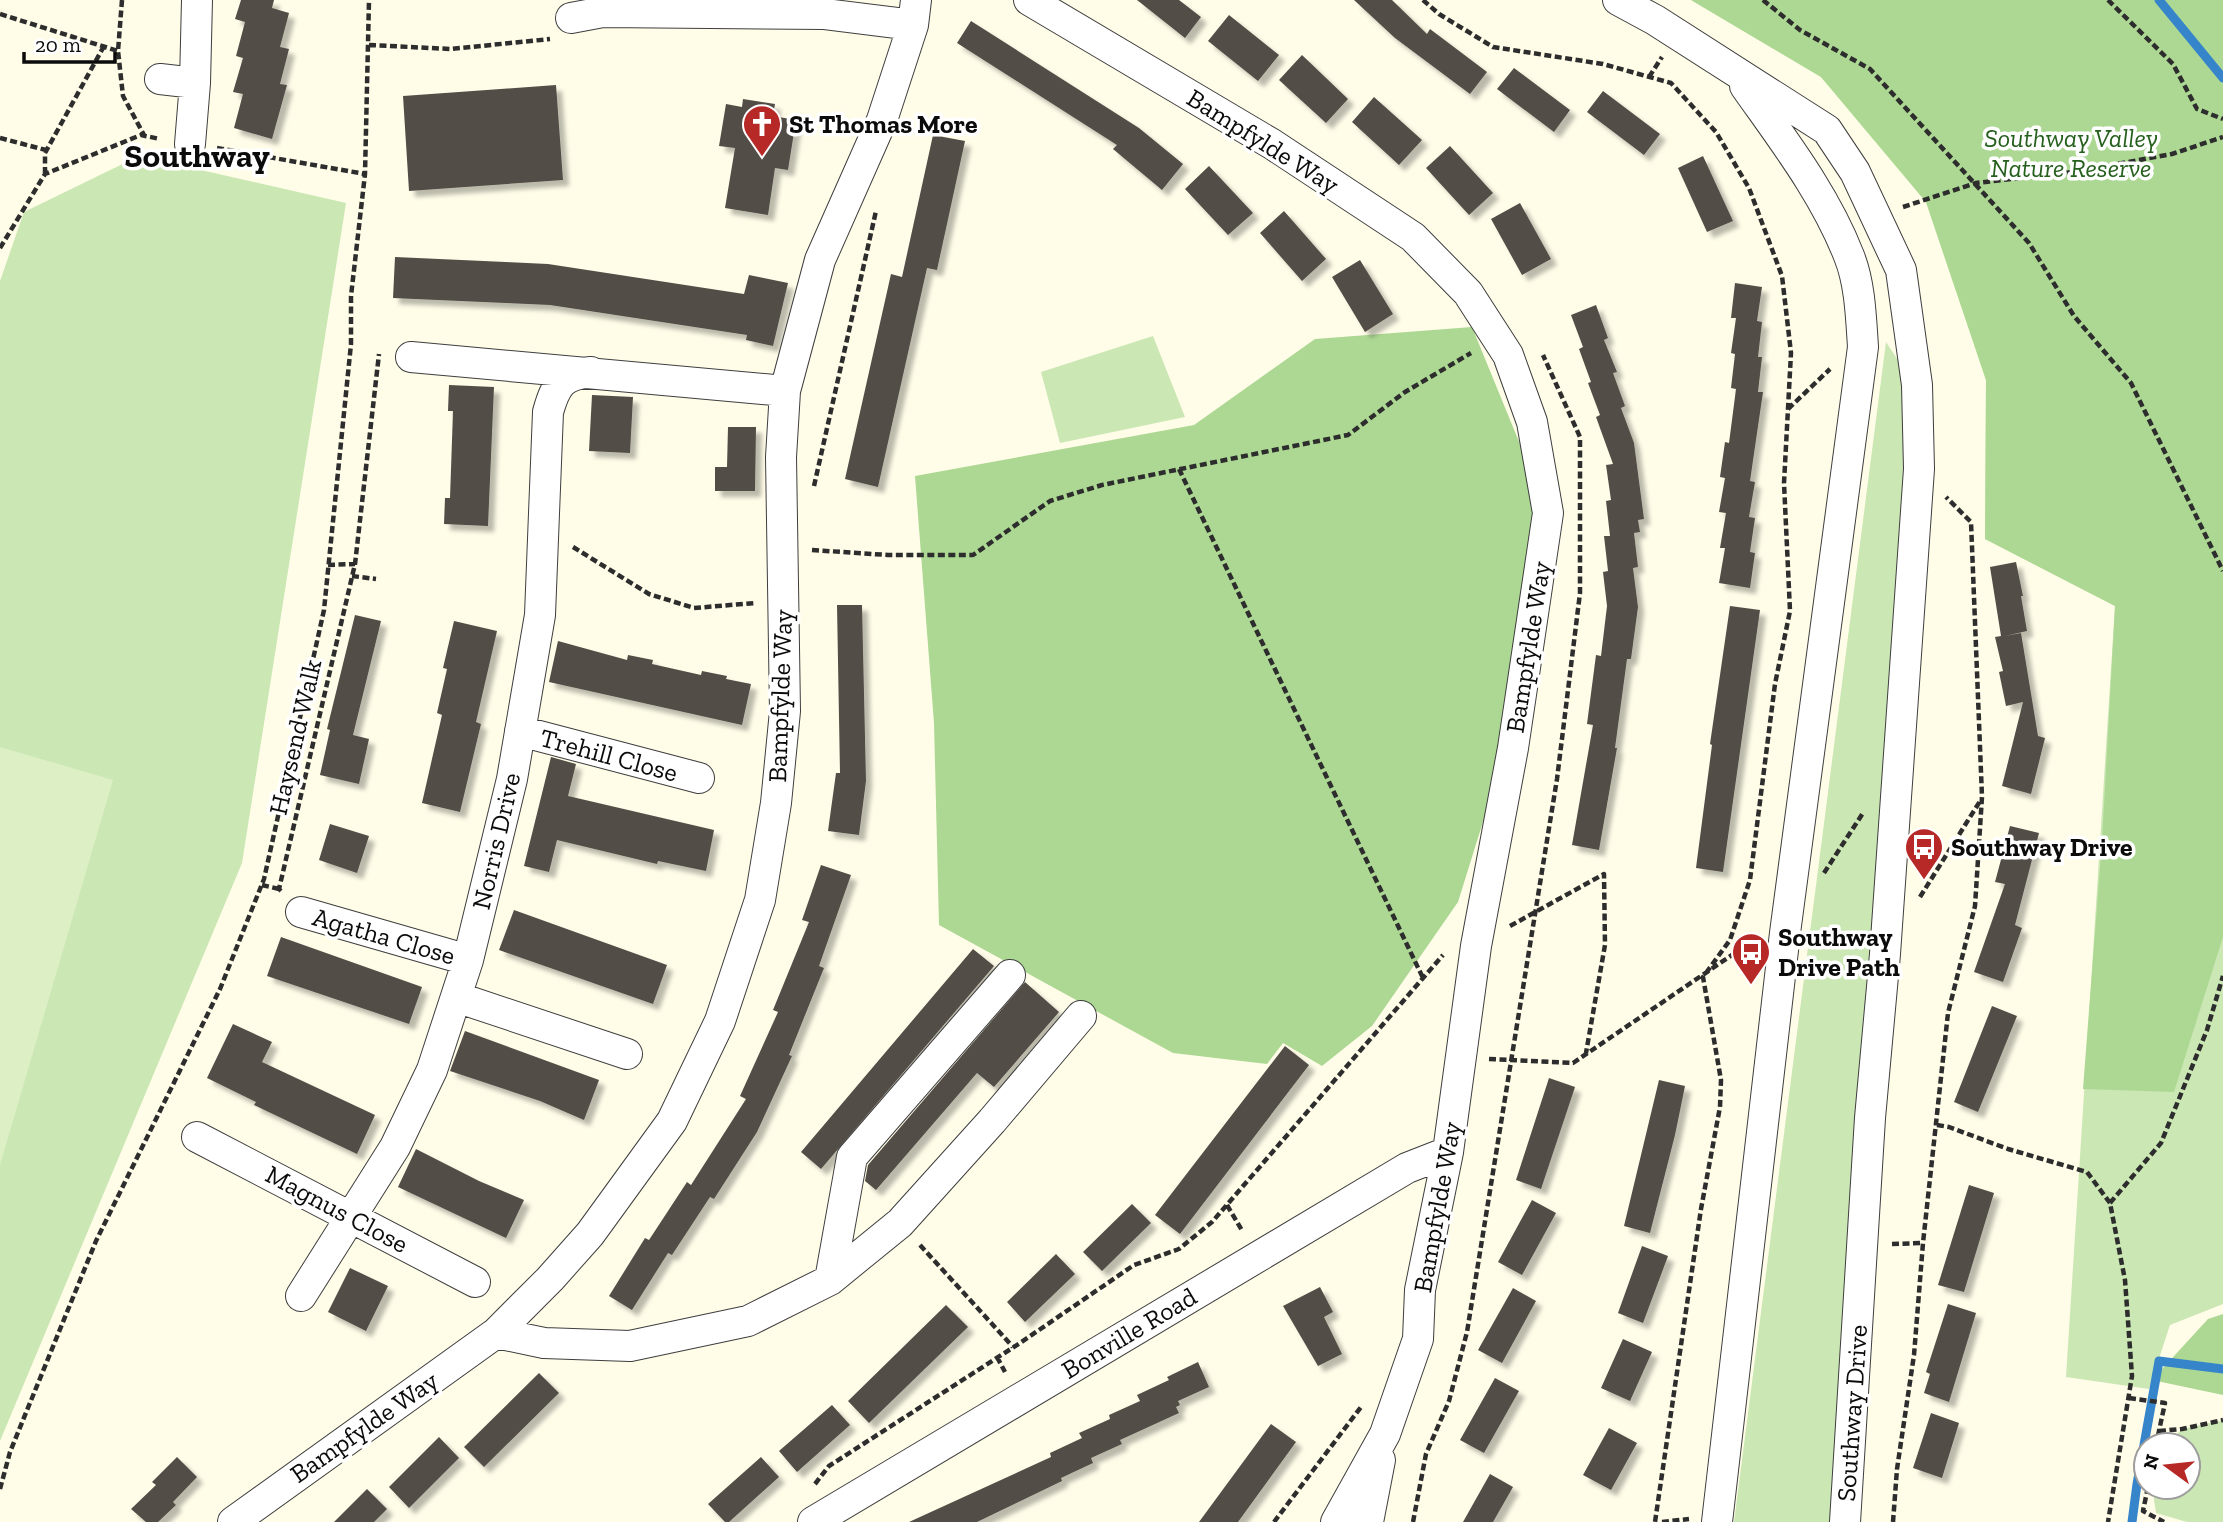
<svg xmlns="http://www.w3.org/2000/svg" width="2223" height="1522" viewBox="0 0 2223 1522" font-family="'Zilla Slab',serif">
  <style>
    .green { fill: #cbe7b4 }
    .forest { fill: #add893 }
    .pitch { fill: #ddefc5 }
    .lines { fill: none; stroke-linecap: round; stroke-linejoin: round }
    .stream { stroke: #3685cb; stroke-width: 9 }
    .building { fill: #534d47; filter: url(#shadow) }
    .minor-casing { stroke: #3e3e3e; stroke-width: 32 }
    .path { stroke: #2d2d2d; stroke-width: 4.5; stroke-dasharray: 7 3.5; stroke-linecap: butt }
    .minor { stroke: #fff; stroke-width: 30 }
    .labels { text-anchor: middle; stroke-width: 7; stroke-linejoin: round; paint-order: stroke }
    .poi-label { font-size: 26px; font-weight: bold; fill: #0b0b0b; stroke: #fff; text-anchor: start }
    .park-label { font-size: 26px; font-style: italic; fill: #26601d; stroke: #fff }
    .street-label { font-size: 26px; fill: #0b0b0b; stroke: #fff }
    .district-label { font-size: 33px; font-weight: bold; fill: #0b0b0b; stroke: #fff }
  </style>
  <defs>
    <filter id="shadow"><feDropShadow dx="6" dy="6" stdDeviation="2" flood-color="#0004"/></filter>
  </defs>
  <rect width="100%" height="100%" fill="#fffce8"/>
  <!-- green -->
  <path class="green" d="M 1691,0 L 2223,102 L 2223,1304 L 2170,1325 L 2149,1389 L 2066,1377 L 2115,606 L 1985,539 L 1986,380 L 1926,202 L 1821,77 Z
    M 139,156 L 346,203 L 242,863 L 0,1441 L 0,281 L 24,212 Z
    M 1153,336 L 1185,417 L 1060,443 L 1041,372 Z
    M 1886,342 L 1931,410 L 1838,1522 L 1734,1522 Z
    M 2223,1420 L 2223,1522 L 2187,1522 L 2156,1513 L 2152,1487 L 2188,1487 L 2188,1445 L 2166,1445 L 2182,1429 Z"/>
  <!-- forest -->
  <path class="forest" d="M 1691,0 L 2223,0 L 2223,937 L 2174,1092 L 2083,1089 L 2102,841 L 2115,606 L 1985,539 L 1986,380 L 1926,202 L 1821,77 Z
    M 1472,327 L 1538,488 L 1491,796 L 1458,902 L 1372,1026 L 1322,1066 L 1283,1043 L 1267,1064 L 1173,1053 L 939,925 L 934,723 L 915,476 L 1194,425 L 1315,339 Z
    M 2223,1314 L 2223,1395 L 2152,1380 L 2208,1319 Z"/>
  <!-- pitch -->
  <path class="pitch" d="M 0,747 L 113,780 L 0,1165 Z"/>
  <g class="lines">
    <!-- stream -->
    <path class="stream" d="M 2159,0 L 2223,78
      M 2132,1522 L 2137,1484 L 2159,1361 L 2223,1369"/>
  </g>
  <!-- building -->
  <path class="building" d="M 241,0 L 274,0 L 272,8 L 289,13 L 280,47 L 289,49 L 280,84 L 287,85 L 272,139 L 234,128 L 243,94 L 233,92 L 243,58 L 236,56 L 245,22 L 235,19 Z
    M 1137,0 L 1179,0 L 1201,17 L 1185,38 Z
    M 1354,0 L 1392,0 L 1427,34 L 1430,29 L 1487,72 L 1470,94 L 1395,38 Z
    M 1229,15 L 1279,55 L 1258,81 L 1208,41 Z
    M 971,21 L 1139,128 L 1183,164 L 1162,190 L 1113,149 L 1117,145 L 957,43 Z
    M 1302,55 L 1348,99 L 1326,123 L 1279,80 Z
    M 1514,68 L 1570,110 L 1554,132 L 1497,89 Z
    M 556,85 L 563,180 L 409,191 L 403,96 Z
    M 1603,91 L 1660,134 L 1644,155 L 1587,112 Z
    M 1374,97 L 1422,140 L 1399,165 L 1352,122 Z
    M 743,99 L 775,104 L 773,116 L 796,120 L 788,170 L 775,168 L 768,215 L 725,208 L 735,148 L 719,146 L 726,104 L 742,107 Z
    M 933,135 L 965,141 L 937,270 L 927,268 L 878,487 L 845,479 L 891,274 L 902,277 Z
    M 1450,146 L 1493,193 L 1469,215 L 1426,168 Z
    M 1703,156 L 1733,221 L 1707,232 L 1678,168 Z
    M 1209,166 L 1253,213 L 1228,235 L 1185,189 Z
    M 1520,203 L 1551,259 L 1522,275 L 1491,219 Z
    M 1284,211 L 1326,259 L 1302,281 L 1260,233 Z
    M 395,257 L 548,264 L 744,294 L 749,275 L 788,283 L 773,346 L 746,340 L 747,335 L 550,305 L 393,298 Z
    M 1360,260 L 1393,314 L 1365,332 L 1332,277 Z
    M 1735,283 L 1762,287 L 1757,321 L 1762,322 L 1758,357 L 1762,357 L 1758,392 L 1763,392 L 1750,481 L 1755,482 L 1749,517 L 1755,518 L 1750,552 L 1755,553 L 1750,588 L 1719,583 L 1725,548 L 1720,548 L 1726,513 L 1719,512 L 1725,478 L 1720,477 L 1725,442 L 1729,443 L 1736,389 L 1731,388 L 1735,354 L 1731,353 L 1736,318 L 1731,318 Z
    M 1596,305 L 1608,338 L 1604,340 L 1617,372 L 1613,373 L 1625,406 L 1621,408 L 1634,443 L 1644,519 L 1638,520 L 1640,532 L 1634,533 L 1638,567 L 1633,568 L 1638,607 L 1631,659 L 1627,659 L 1615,748 L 1617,748 L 1599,850 L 1572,845 L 1593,725 L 1587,724 L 1596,655 L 1601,656 L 1607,606 L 1603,572 L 1608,571 L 1604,536 L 1610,536 L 1606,501 L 1611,500 L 1606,465 L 1613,464 L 1596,417 L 1600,415 L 1588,383 L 1591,382 L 1579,349 L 1583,347 L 1571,315 Z
    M 449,385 L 494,387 L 488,526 L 444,524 L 445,498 L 450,498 L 453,411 L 448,411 Z
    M 592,395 L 633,397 L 630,453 L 589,451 Z
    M 728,427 L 756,427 L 755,491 L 715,491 L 715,467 L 727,467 Z
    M 2016,562 L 2023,596 L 2021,596 L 2027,631 L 2005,636 L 2021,633 L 2038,736 L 2045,738 L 2031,794 L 2002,786 L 2023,702 L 2006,706 L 1999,672 L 2003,671 L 1995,637 L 2001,636 L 1990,567 Z
    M 837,605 L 862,605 L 866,781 L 859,835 L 828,831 L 836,773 L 840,773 Z
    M 1730,606 L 1760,610 L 1723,872 L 1696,868 L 1712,745 L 1710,744 Z
    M 355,615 L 381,621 L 353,735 L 369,739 L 359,784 L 320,775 L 330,730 L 327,729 Z
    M 454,621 L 497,631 L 476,722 L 481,724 L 460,812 L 422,803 L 442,715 L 437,713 L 447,669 L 443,668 Z
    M 558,641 L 627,660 L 628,655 L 653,660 L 652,664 L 701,675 L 702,671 L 727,676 L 726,679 L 751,684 L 742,725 L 549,682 Z
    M 551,757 L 576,764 L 568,796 L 714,830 L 706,871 L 658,861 L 657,864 L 557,840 L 549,872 L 524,866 Z
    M 330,824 L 369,836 L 357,873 L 319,860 Z
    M 2010,826 L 2039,833 L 2015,925 L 2022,928 L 2003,982 L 1974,972 L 2005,884 L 1995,882 Z
    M 821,865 L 851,875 L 819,966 L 824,968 L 789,1055 L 792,1056 L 757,1132 L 714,1199 L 710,1197 L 672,1255 L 668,1253 L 632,1310 L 609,1296 L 645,1238 L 649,1240 L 687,1182 L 691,1185 L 746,1099 L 740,1096 L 778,1012 L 773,1010 L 809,922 L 802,920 Z
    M 514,910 L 667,965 L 653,1004 L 499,950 Z
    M 281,937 L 422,987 L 409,1024 L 267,976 Z
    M 973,949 L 994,966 L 821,1169 L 801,1152 Z
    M 1025,982 L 1059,1012 L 994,1087 L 977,1073 L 876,1190 L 865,1181 L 868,1165 Z
    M 1992,1006 L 2017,1016 L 1978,1112 L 1954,1102 Z
    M 233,1024 L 272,1042 L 262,1062 L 375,1115 L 357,1154 L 254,1105 L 256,1102 L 207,1078 Z
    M 465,1031 L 599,1080 L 584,1120 L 540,1101 L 450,1071 Z
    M 1285,1046 L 1309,1065 L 1180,1234 L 1155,1215 Z
    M 1549,1078 L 1575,1087 L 1541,1189 L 1516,1180 Z
    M 1659,1080 L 1685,1086 L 1675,1135 L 1650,1233 L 1624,1226 Z
    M 416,1149 L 479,1181 L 524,1200 L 506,1238 L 398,1187 Z
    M 1969,1185 L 1994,1193 L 1964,1292 L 1938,1285 Z
    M 1532,1200 L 1556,1213 L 1522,1275 L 1498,1262 Z
    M 1132,1204 L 1151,1223 L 1102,1271 L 1083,1252 Z
    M 1642,1246 L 1668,1256 L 1643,1323 L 1618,1313 Z
    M 1056,1254 L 1075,1274 L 1025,1322 L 1007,1302 Z
    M 350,1268 L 388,1286 L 366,1331 L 328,1312 Z
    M 1320,1287 L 1333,1312 L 1324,1317 L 1342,1354 L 1318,1366 L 1283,1306 Z
    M 1513,1288 L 1536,1301 L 1502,1363 L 1478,1350 Z
    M 1948,1304 L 1976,1313 L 1949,1402 L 1924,1393 L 1930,1374 L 1926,1372 Z
    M 946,1305 L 968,1327 L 869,1423 L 848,1401 Z
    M 1623,1339 L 1652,1352 L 1630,1401 L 1601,1388 Z
    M 1198,1362 L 1209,1387 L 1178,1401 L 1180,1405 L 1176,1407 L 1179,1413 L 1120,1440 L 1122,1444 L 1091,1458 L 1089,1453 L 1093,1463 L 1061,1478 L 1062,1481 L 977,1522 L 909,1522 L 1051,1457 L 1050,1453 L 1082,1438 L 1079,1433 L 1110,1419 L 1109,1415 L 1140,1401 L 1137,1395 L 1169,1380 L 1167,1377 Z
    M 539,1373 L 559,1393 L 484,1467 L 464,1447 Z
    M 1495,1378 L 1519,1391 L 1484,1453 L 1460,1440 Z
    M 832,1405 L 850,1425 L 797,1472 L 779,1451 Z
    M 1931,1413 L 1959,1423 L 1942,1478 L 1913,1468 Z
    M 1271,1424 L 1296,1442 L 1238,1522 L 1199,1522 Z
    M 1609,1428 L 1637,1443 L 1611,1490 L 1583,1475 Z
    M 439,1437 L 459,1458 L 409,1508 L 389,1487 Z
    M 177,1457 L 197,1477 L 173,1502 L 176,1505 L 158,1522 L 146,1522 L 131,1509 L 156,1485 L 152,1482 Z
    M 761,1457 L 779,1477 L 729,1522 L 725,1522 L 708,1504 Z
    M 1490,1474 L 1513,1487 L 1493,1522 L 1463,1522 Z
    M 367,1489 L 387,1509 L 374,1522 L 334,1522 Z"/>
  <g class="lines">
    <defs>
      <path id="minor" d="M 1029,0 L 1272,144 L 1413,237 L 1468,293 L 1508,355 L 1532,422 L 1548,513 L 1513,748 L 1476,946 L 1448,1152 L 1420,1290 L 1418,1339 L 1385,1434 L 1336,1522
        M 1618,0 L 1655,20 L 1827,130 L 1855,172 L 1901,270 L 1917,385 L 1919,469 L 1885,954 L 1870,1118 L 1845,1522
        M 571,18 L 603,12 L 825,14 L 913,25
        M 160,79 L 195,83
        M 190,144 L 195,83 L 197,0
        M 411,357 L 785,391
        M 520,731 L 699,778
        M 301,912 L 468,960
        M 456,997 L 627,1054
        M 197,1137 L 475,1282
        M 830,1280 L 852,1157 L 1010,975
        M 301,1296 L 395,1147 L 432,1070 L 468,960 L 512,779 L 540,615 L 548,412 C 556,384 562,375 591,372
        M 496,1333 L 544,1343 L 630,1346 L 748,1321 L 830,1280 L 900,1223 L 992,1121 L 1081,1016
        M 233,1522 L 496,1333 L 550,1279 L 590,1234 L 672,1121 L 720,1021 L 760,900 L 776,803 L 785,711 L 781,457 L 785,391 L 820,260 L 882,120 L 913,25 L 916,0
        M 813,1522 L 1407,1168 L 1448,1152
        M 1368,1522 L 1380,1460
        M 1717,1522 L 1785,933 L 1863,347 C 1861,317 1860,283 1849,256 C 1825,194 1783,140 1745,86"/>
    </defs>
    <!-- minor casing -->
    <use href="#minor" class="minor-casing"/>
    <!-- path -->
    <path class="path" d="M 122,0 L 118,51 L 123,96 L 144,135
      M 1423,0 L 1439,14 L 1493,47 L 1603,64 L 1671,83 L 1716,132 L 1749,188 L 1782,276 L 1791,353 L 1784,483 L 1790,611 L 1775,684 L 1750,880 L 1730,940 L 1703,977 L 1721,1080 L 1720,1107 L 1701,1209 L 1655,1522
      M 1763,0 L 1800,30 L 1870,69 L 2029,243 L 2074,316 L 2131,383 L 2223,571
      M 2108,0 L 2173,64 L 2197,109 L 2223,119
      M 0,14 L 118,51
      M 369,45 L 451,49 L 550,39
      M 1649,77 L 1662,57
      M 0,138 L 46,150
      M 217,148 L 365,174
      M 45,174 L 45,153 L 104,46
      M 1903,207 L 1976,183 L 2073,172 L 2172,154 L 2223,137
      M 0,248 L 45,174 L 141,135 L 160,139
      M 1788,409 L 1830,369
      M 1179,469 L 1423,978
      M 814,486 L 876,211
      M 573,547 L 649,594 L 694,608 L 755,603
      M 812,550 L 888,555 L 973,555 L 1050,501 L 1102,485 L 1348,435 L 1405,392 L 1471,353
      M 328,565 L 355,564
      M 352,576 L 376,579
      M 1824,873 L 1863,813
      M 262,885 L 279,889
      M 281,891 L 279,889 L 355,564 L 379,354
      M 1920,897 L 1982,798
      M 1510,926 L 1604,874 L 1605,945 L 1586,1053
      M 1489,1059 L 1573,1063 L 1754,940
      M 1937,1125 L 1949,1127 L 2008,1149 L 2087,1172 L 2110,1203 L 2125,1280 L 2132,1376 L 2108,1522
      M 2110,1203 L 2161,1143 L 2207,1030 L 2223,976
      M 1227,1205 L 1243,1232
      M 1892,1244 L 1923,1243
      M 920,1245 L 1013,1347
      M 997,1357 L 1005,1372
      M 2129,1398 L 2165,1403 L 2156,1445
      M 2159,1431 L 2182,1429 L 2223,1420
      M 815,1484 L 829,1466 L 1020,1343 L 1134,1265 L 1179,1249 L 1212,1222 L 1443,955
      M 2148,1487 L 2143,1511 L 2164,1522
      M 0,1489 L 10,1452 L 96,1241 L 220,989 L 264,879 L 324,610 L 351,344 L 351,296 L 365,174 L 369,0
      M 1274,1522 L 1361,1407
      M 1413,1522 L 1426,1454 L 1449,1401 L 1467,1332 L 1557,779 L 1580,593 L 1580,437 L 1543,355
      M 1662,1522 L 1689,1519
      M 1893,1522 L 1897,1469 L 1914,1355 L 1923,1243 L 1948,1013 L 1975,906 L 1982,797 L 1971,522 L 1946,497"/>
    <!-- minor -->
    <use href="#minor" class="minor"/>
  </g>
  <!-- icons -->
  <defs>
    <symbol id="church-pin" viewBox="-11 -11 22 30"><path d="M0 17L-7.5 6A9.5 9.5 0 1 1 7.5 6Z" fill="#b72926" stroke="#fff"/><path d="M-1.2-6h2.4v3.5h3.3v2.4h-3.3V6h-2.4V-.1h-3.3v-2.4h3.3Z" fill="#fff"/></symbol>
    <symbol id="bus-pin" viewBox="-11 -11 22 30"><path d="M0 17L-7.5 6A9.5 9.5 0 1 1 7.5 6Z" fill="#b72926" stroke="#fff"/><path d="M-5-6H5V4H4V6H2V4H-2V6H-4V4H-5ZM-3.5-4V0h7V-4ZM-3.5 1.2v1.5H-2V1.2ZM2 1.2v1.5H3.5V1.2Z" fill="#fff"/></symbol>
  </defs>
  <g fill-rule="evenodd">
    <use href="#church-pin" x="740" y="102" width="44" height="60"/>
    <use href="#bus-pin" x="1902" y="825" width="44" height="60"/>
    <use href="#bus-pin" x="1729" y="930" width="44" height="60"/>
  </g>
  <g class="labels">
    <!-- poi labels -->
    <g class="poi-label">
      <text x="789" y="133">St Thomas More</text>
      <text x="1951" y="856">Southway Drive</text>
      <text x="1778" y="946">Southway<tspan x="1778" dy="30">Drive Path</tspan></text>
    </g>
    <!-- park labels -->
    <g class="park-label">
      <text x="2071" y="147">Southway Valley<tspan x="2071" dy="30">Nature Reserve</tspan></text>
    </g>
    <!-- street labels -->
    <g class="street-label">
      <text transform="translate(1263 141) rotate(32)" y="9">Bampfylde Way</text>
      <text transform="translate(1528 647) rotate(-81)" y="9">Bampfylde Way</text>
      <text transform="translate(780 696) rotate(-88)" y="9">Bampfylde Way</text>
      <text transform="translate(295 737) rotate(-77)" y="9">Haysend Walk</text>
      <text transform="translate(609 755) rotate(15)" y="9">Trehill Close</text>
      <text transform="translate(496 841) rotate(-77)" y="9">Norris Drive</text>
      <text transform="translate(384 936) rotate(16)" y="9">Agatha Close</text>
      <text transform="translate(1437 1207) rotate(-80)" y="9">Bampfylde Way</text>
      <text transform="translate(337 1209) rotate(28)" y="9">Magnus Close</text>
      <text transform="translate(1129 1333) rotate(-31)" y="9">Bonville Road</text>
      <text transform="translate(1852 1413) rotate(-86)" y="9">Southway Drive</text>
      <text transform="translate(364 1427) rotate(-35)" y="9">Bampfylde Way</text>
    </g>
    <!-- district labels -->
    <g class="district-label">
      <text x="197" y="167">Southway</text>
    </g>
  </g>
  <!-- north arrow -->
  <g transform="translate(2167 1466) rotate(285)"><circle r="33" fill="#ffffff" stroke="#9d9d9d" stroke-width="2"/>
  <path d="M0-5L12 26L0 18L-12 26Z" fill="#b72926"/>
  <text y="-10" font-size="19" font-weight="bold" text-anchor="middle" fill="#0b0b0b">N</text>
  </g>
  <!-- scale -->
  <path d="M24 52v10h91v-10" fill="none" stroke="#0b0b0b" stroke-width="3.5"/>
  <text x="35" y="52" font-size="21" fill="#0b0b0b" stroke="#ffffff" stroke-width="5" paint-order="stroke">20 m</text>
</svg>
